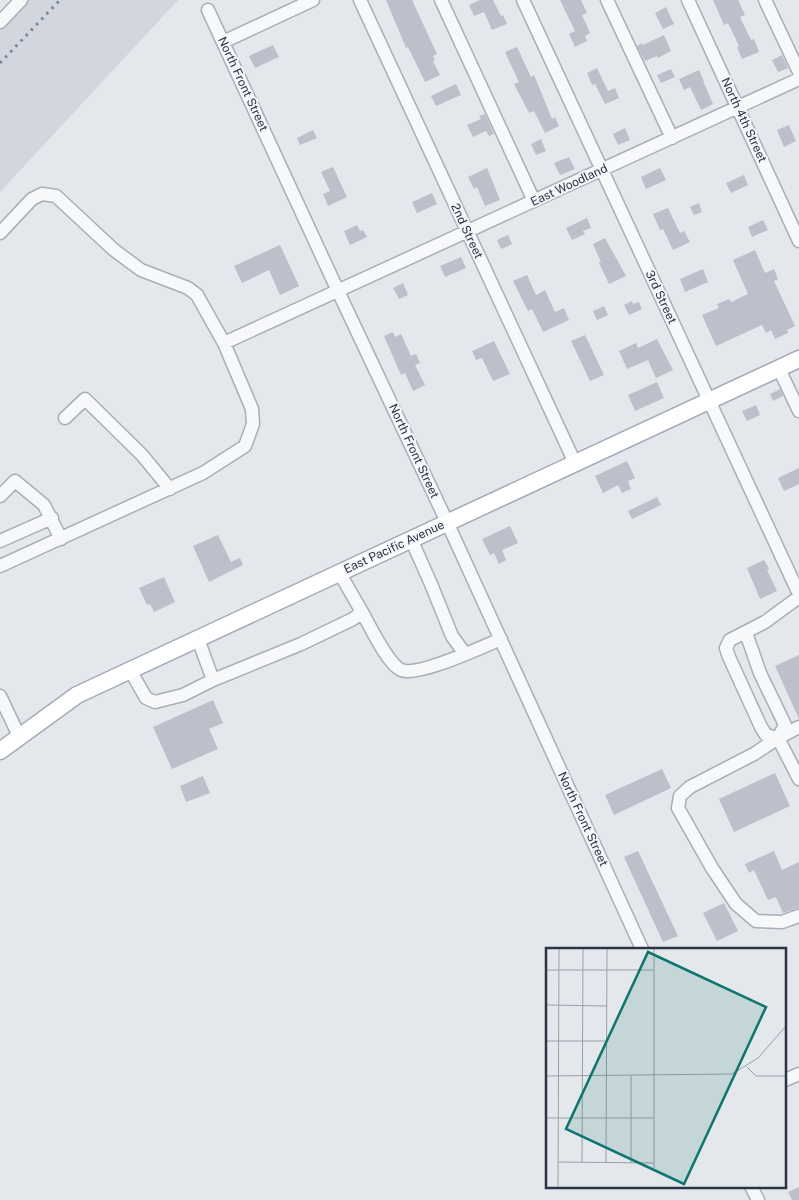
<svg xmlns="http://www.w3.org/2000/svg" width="799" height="1200" viewBox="0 0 799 1200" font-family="'Public Sans',sans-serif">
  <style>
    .built { fill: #d2d6de }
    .building { fill: #bbc0ca }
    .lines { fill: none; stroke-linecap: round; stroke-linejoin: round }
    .minor-casing { stroke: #a9aeb7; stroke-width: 15 }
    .major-casing { stroke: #a3abb8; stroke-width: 19 }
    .minor { stroke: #f7f8fa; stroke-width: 12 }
    .major { stroke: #fff; stroke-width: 16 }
    .rail { stroke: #7d8696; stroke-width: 3; stroke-dasharray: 2.5 5; stroke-linecap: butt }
    .labels { text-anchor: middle; stroke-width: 4; stroke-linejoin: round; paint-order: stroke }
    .street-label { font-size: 12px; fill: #2b3445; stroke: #f4f6f9 }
    .inset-road { fill: none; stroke: #9a9fa9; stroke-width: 1 }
    .view { fill: #0f766e; fill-opacity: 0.15; stroke: #0f766e; stroke-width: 2.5 }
    .inset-edge { fill: none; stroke: #2b3445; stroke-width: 2.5 }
  </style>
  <rect width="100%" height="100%" fill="#e4e7ec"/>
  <!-- built -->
  <path class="built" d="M 25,0 L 178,0 L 0,192 L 0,26 Z"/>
  <!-- building -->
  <path class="building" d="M 386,0 L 412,0 L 437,54 L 433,56 L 435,60 L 433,61 L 440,75 L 425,82 L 408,47 L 406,48 Z
    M 480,0 L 493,0 L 501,16 L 503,15 L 507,24 L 492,30 L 484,12 L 474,16 L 469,5 Z
    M 560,0 L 581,0 L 587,13 L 582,15 L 590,33 L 585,36 L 587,41 L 575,47 L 569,34 L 575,31 Z
    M 713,0 L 738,0 L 745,15 L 740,17 L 751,40 L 754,39 L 759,52 L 742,59 L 737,47 L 739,46 L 728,23 L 724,25 Z
    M 666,7 L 674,24 L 663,29 L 655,13 Z
    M 664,35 L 671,51 L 658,58 L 657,56 L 645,61 L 637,46 L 642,43 L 643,45 Z
    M 273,45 L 279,57 L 255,68 L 249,56 Z
    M 517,47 L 531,77 L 534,75 L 552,119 L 555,117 L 559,126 L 545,133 L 534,111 L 529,113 L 514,84 L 519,82 L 505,52 Z
    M 782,55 L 788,68 L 778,72 L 772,60 Z
    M 597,68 L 608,91 L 615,88 L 619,98 L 605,104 L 595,84 L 592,85 L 587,73 Z
    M 671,69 L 675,77 L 661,83 L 657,75 Z
    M 699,70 L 704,81 L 703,81 L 713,104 L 701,110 L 690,87 L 684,90 L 679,79 Z
    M 456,84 L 461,95 L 436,106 L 431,96 Z
    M 485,114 L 494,134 L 489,136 L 486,131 L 473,137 L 467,125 L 481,119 L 479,116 Z
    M 789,125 L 796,141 L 784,147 L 777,130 Z
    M 625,128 L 630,140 L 618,145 L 613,134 Z
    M 313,130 L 317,138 L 300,145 L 297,138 Z
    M 541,139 L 546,151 L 536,155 L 531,144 Z
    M 569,157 L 575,169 L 560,175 L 554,163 Z
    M 333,167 L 347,197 L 328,206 L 323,194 L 330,191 L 321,172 Z
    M 487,168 L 500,200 L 485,206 L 477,187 L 474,189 L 468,177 Z
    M 660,168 L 666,180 L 646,189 L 641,177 Z
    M 744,175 L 748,185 L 731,193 L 726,183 Z
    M 432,193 L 437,204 L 417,213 L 412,202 Z
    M 699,203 L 702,212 L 694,215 L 690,207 Z
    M 668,208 L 680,233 L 684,231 L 690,242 L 673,250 L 663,229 L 660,230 L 653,214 Z
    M 587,218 L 591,228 L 583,231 L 585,234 L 572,240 L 566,228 Z
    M 763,220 L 768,230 L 752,237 L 748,227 Z
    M 357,225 L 360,231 L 363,230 L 367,237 L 350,245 L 344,231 Z
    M 508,235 L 512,244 L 501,249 L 497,240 Z
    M 605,238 L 626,276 L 609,284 L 599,263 L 601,262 L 593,244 Z
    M 280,245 L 299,286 L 280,295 L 269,270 L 242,283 L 234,266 Z
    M 755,250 L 765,273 L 774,269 L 778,279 L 774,281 L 795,326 L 787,330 L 788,333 L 775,339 L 771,330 L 766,333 L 762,325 L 716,346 L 702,315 L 719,308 L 717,304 L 729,299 L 731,302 L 748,294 L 733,260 Z
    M 461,257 L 466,268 L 445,277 L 440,266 Z
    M 703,269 L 708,282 L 685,292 L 680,279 Z
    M 527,275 L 536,295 L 545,290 L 555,312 L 564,308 L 569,320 L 543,332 L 532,309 L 528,311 L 513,281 Z
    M 403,283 L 408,295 L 399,299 L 393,288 Z
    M 632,301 L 633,304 L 639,302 L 642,309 L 629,315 L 624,305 Z
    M 604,306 L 608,315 L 597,320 L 593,311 Z
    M 393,332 L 395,337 L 401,334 L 411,356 L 416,354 L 420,363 L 415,365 L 425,385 L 413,391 L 405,373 L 401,375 L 384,336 Z
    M 585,335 L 604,375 L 590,381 L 571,341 Z
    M 657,339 L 673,370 L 656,378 L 648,360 L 627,369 L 619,351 L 636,343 L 638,348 Z
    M 494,341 L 510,374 L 493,381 L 482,358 L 476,360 L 472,351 Z
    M 657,382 L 664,398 L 635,411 L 628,395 Z
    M 780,389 L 783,396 L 773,401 L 770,394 Z
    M 756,405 L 760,415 L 747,421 L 742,411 Z
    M 627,461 L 635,478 L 628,481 L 631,489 L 622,493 L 618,485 L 603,493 L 595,476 Z
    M 799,468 L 799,484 L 784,491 L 778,478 Z
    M 657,497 L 661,505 L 632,519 L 628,511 Z
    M 510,526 L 518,543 L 502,550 L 506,560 L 499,564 L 494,553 L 490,555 L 482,539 Z
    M 218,535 L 231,562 L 240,558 L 243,565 L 209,582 L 193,546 Z
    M 764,560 L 769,569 L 767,570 L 777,591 L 760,599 L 747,568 Z
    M 164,577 L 175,602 L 154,612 L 150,604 L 147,605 L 139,588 Z
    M 799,655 L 799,719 L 775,666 Z
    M 213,700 L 223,723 L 209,729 L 218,749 L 172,769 L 153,727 Z
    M 662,769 L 671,788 L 614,815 L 605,795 Z
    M 775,773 L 790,806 L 734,832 L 719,799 Z
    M 203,776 L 210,793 L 186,802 L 180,786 Z
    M 638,851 L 678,936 L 663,942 L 624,857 Z
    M 774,851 L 782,870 L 799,862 L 799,908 L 783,913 L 776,897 L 768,900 L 754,870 L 749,873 L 745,864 Z
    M 724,903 L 738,931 L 717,941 L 703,913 Z
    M 799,1187 L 799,1200 L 792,1200 L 788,1192 Z"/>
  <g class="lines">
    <defs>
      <path id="minor" d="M 360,0 L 575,463
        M 441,0 L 534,201
        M 523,0 L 799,594
        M 607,0 L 672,138
        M 688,0 L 799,241
        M 765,0 L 799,72
        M 208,10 L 338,291 L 447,522 L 642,949
        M 0,22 L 21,0
        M 223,42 L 313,0
        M 0,233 L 32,199 L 42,194 L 56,196 L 114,250 L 141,270 L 188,288 L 197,295 L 224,343 L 252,409 L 253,424 L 245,446 L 203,473 L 0,566
        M 224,343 L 799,79
        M 779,369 L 799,411
        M 65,418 L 85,399 L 142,455 L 170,489
        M 0,496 L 15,481 L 44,505 L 61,539
        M 411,539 L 431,584 L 452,636 L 465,654
        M 0,541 L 52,518
        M 362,612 C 370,626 387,663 401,670 C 418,677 482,647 501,639
        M 746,633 L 760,673 L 785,725 L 778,738
        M 198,639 L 213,680 L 301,644 L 353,619 L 362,612 L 339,572
        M 130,670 L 146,698 L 155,702 L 183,695 L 213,680
        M 0,696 L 19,736
        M 799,727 L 778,738 L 754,754 L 690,787 L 680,796 L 678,808 L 712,868 L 736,904 L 756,921 L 782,922 L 799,916
        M 778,738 L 766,735 L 761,727 L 729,657 L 726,648 L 730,640 L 765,622 L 799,597
        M 778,738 L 799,779
        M 785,1080 L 799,1074
        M 751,1186 L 758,1200"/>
      <path id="major" d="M 0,751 L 77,695 L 799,359"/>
    </defs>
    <!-- minor casing -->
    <use href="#minor" class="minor-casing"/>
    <!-- major casing -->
    <use href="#major" class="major-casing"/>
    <!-- minor -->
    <use href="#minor" class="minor"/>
    <!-- major -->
    <use href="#major" class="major"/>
    <!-- rail -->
    <path class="rail" d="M 0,63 L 60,0"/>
  </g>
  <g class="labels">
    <!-- street labels -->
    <g class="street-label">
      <text transform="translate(243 84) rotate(65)" y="4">North Front Street</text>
      <text transform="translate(744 120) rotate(65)" y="4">North 4th Street</text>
      <text transform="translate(569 185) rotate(-25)" y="4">East Woodland</text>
      <text transform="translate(467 231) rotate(65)" y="4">2nd Street</text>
      <text transform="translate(661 297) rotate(65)" y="4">3rd Street</text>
      <text transform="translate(414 451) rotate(65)" y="4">North Front Street</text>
      <text transform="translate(394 547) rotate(-25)" y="4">East Pacific Avenue</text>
      <text transform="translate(583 819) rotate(65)" y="4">North Front Street</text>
    </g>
  </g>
  <!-- overview -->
  <g transform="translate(546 948)">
    <rect width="240" height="240" fill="#e4e7ec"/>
    <path class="inset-road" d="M 0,22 L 108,22M 0,57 L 61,58M 0,93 L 61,93M 201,119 L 210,128 L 240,128M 0,128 L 186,126 L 212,110 L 240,78M 0,170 L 108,170M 12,214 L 108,215M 36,214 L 37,0M 60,214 L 61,0M 85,215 L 85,128M 108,220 L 108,0M 12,240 L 13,0"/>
    <path class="view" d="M 102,4 L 220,59 L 138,236 L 20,181 Z"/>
    <rect width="240" height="240" class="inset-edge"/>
  </g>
</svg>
